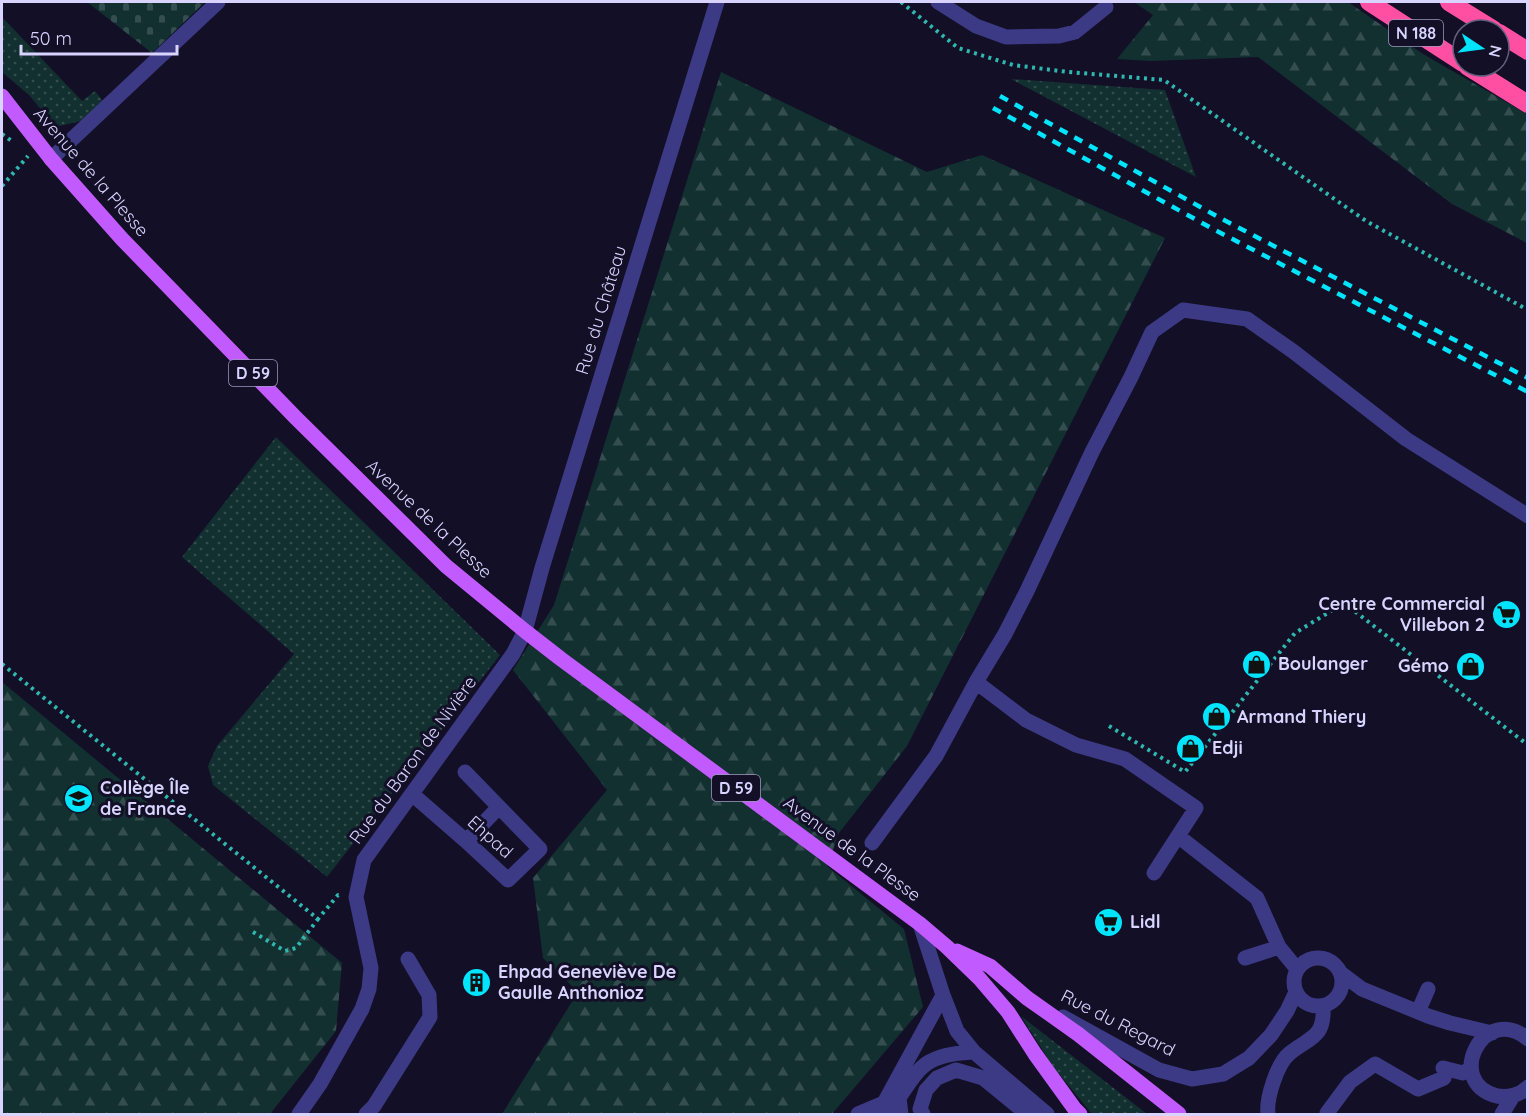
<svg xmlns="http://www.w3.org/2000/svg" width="1529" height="1116" viewBox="0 0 1529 1116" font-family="Quicksand,sans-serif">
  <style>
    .grass { fill: url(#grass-dots) }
    .forest { fill: url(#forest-firs) }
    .cemetery { fill: url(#cemetery-stones) }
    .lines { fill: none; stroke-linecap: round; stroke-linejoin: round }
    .path { stroke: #2fb8b0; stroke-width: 4; stroke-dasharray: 3 4.5; stroke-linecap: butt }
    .minor { stroke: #3d3a85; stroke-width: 15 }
    .major { stroke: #c25bff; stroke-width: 15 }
    .highway { stroke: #ff4fa3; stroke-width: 18 }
    .rail { stroke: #00e5ff; stroke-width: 4.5; stroke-dasharray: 9 8; stroke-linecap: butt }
    .labels { text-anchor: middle; stroke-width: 6; stroke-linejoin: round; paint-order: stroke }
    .shield { fill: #130f26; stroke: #9e99be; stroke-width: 1.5 }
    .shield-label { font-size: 16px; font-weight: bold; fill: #d9d4ff }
    .street-label { font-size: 18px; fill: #d9d4ff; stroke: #130f26 }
    .poi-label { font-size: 18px; font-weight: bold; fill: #d9d4ff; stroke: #130f26; text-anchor: start }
  </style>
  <defs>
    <pattern id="grass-dots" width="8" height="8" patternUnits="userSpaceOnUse" patternTransform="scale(1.5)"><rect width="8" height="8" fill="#12302f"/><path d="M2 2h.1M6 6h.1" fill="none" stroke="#344d4e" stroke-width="1.8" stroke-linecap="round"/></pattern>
    <pattern id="forest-firs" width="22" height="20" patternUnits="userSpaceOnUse" patternTransform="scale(1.5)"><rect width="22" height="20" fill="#12302f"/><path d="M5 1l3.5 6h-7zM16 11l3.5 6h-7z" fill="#344d4e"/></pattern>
    <pattern id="cemetery-stones" width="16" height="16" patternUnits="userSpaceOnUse" patternTransform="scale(1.5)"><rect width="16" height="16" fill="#12302f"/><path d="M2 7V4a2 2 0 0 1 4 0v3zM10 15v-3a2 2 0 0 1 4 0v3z" fill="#344d4e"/></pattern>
  </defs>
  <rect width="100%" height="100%" fill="#130f26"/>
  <!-- grass -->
  <path class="grass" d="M 2,17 L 82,101 L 95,91 L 103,101 L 81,121 L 55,127 L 30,96 L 2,72 Z
    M 1011,79 L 1165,90 L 1196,177 Z
    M 276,437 L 500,655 L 327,877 L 213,785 L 208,766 L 217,746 L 294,654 L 182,557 Z
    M 1021,1016 L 1147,1114 L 1092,1114 L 1054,1068 Z"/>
  <!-- forest -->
  <path class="forest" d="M 1134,2 L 1348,2 L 1423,54 L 1527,114 L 1527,243 L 1452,204 L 1258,57 L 1151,61 L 1117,59 L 1153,15 Z
    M 721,72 L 927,172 L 982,155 L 1165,238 L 907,746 L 839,833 L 827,866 L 904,929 L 923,1007 L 832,1114 L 502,1114 L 578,992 L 543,958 L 533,878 L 607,790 L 513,670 L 554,605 Z
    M 2,682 L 342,963 L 336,1031 L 270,1114 L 2,1114 Z"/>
  <!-- cemetery -->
  <path class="cemetery" d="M 87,2 L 205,2 L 152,53 Z"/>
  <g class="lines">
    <!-- path -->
    <path class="path" d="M 901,2 L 958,48 L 1013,65 L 1068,72 L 1164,80 L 1366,221 L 1528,310
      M 2,134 L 13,142
      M 2,186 L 28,156
      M 2,664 L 318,919 L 338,895 L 340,895
      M 1109,726 L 1185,772 L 1295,633 L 1344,603 L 1528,745
      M 253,932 L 285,951 L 296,948 L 318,919"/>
    <!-- minor -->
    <path class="minor" d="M 938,2 L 976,26 L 1006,37 L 1059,36 L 1075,32 L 1106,7
      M 51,159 L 218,2
      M 412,794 L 466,841 L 508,880 L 540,849 L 465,772
      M 1178,836 L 1257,898 L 1279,947 L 1297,969
      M 466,841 L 499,807
      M 872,843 L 936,756 L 976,682
      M 1154,873 L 1196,808 L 1125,759 L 1076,745 L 1026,720 L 976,682 L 1005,634 L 1027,591 L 1092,452 L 1131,377 L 1152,332 L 1183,310 L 1247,319 L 1294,352 L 1406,439 L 1528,516
      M 920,924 L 943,995 L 957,1031 L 974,1052 L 1047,1114
      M1294 982a24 24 0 1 1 48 0a24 24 0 1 1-48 0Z
      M 1245,958 L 1279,947
      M 1342,974 L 1362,989 L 1428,1016 L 1450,1023 L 1492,1033
      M 1418,1012 L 1428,989
      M 1063,1017 L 1159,1070 L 1192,1079 L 1223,1074 L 1249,1058 L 1271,1035 L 1287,1011 L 1296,992
      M 1528,1039 C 1484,1002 1443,1082 1497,1096 C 1508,1098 1520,1095 1528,1087
      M 1443,1068 L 1463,1073 L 1471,1068
      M 299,1114 L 320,1084 L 362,1009 L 369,989 L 371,968 L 356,897 L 364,860 L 513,654 L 525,631 L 542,568 L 717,2
      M 366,1114 L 374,1106 L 430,1017 L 429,995 L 408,959
      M 858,1114 L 884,1103
      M 888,1114 L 884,1103 L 943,995
      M 901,1114 L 899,1098 C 908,1085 917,1068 931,1061 C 944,1054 960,1053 974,1052
      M 923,1114 L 920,1109 L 926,1090 L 937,1078 L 956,1070 L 983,1078 L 1027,1114
      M 1268,1114 C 1266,1099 1277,1063 1290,1053 C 1310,1037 1325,1038 1323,1006
      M 1327,1114 L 1327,1113 L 1350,1082 L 1375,1064 L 1418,1089 L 1444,1078
      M 1502,1114 L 1513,1096"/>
    <!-- major -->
    <path class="major" d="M 2,96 L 51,159 L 122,239 L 296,418 L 446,566 L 525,631 L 561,659 L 920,924 L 947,947 L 979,978 L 1008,1012 L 1035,1054 L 1074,1108 L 1080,1114
      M 957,951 L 990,966 L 1027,998 L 1078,1034 L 1179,1114"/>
    <!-- highway -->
    <path class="highway" d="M 1369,2 L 1463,63
      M 1449,2 L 1494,30
      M 1499,33 L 1528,51
      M 1467,66 L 1528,104"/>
    <!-- rail -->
    <path class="rail" d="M 1000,96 L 1222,219 L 1528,378
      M 993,108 L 1213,229 L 1528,392"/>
  </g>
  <!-- icons -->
  <defs>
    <symbol id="supermarket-disc" viewBox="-11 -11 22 22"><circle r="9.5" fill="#00e5ff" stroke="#130f26"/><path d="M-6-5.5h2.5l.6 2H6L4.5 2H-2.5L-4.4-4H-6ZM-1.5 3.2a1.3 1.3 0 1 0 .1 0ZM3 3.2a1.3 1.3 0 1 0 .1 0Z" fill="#111"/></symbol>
    <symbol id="shop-disc" viewBox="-11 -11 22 22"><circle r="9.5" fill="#00e5ff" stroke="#130f26"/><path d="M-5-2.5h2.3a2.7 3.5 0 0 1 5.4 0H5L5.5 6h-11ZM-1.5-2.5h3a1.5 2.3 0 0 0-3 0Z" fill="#111"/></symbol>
    <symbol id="school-disc" viewBox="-11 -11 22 22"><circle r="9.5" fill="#00e5ff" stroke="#130f26"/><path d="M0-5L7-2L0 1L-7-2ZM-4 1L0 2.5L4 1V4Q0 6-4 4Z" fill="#111"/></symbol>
    <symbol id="building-disc" viewBox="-11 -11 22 22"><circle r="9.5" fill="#00e5ff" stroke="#130f26"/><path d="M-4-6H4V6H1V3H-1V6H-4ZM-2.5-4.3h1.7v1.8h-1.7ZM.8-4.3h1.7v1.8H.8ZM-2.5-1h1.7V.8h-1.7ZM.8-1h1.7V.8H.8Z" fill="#111"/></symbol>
  </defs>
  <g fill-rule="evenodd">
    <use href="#supermarket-disc" x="1490" y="598" width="33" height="33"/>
    <use href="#shop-disc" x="1240" y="648" width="33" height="33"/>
    <use href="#shop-disc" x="1454" y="650" width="33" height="33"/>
    <use href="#shop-disc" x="1200" y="700" width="33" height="33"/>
    <use href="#shop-disc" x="1174" y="732" width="33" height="33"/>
    <use href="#school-disc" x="62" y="782" width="33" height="33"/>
    <use href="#supermarket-disc" x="1092" y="906" width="33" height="33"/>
    <use href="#building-disc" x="460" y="966" width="33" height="33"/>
  </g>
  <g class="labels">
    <!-- shield labels -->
    <g class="shield">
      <rect x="1389" y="20" width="54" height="26" rx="4.5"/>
      <rect x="229" y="360" width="48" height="26" rx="4.5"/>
      <rect x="712" y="775" width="48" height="26" rx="4.5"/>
    </g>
    <g class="shield-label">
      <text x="1416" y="39">N 188</text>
      <text x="253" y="379">D 59</text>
      <text x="736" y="794">D 59</text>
    </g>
    <!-- street labels -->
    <g class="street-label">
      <text transform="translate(91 172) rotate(49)" y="6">Avenue de la Plesse</text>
      <text transform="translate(601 310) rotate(-73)" y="6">Rue du Château</text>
      <text transform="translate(429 519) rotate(43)" y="6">Avenue de la Plesse</text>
      <text transform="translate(413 760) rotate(-54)" y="6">Rue du Baron de Nivière</text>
      <text transform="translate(490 837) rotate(42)" y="6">Ehpad</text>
      <text transform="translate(852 849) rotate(36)" y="6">Avenue de la Plesse</text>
      <text transform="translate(1118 1023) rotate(27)" y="6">Rue du Regard</text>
    </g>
    <!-- poi labels -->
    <g class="poi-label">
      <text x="1485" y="610" text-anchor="end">Centre Commercial<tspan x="1485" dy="21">Villebon 2</tspan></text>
      <text x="1278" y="670">Boulanger</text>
      <text x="1449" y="672" text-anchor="end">Gémo</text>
      <text x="1237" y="723">Armand Thiery</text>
      <text x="1212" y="754">Edji</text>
      <text x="100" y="794">Collège Île<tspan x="100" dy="21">de France</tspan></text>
      <text x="1130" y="928">Lidl</text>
      <text x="498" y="978">Ehpad Geneviève De<tspan x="498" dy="21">Gaulle Anthonioz</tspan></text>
    </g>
  </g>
  <!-- border -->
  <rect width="1529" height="1116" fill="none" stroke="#d9d4ff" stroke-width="6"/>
  <!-- north arrow -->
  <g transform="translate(1481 48) rotate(103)"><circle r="28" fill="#130f26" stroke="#625e7d" stroke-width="1.5"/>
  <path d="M0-4.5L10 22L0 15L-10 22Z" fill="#00e5ff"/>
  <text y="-9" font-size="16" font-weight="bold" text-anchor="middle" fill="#d9d4ff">N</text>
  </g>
  <!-- scale -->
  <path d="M21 45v9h156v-9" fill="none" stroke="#d9d4ff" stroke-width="3"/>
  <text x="30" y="45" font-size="18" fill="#d9d4ff" stroke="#130f26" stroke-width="4.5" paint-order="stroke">50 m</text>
</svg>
